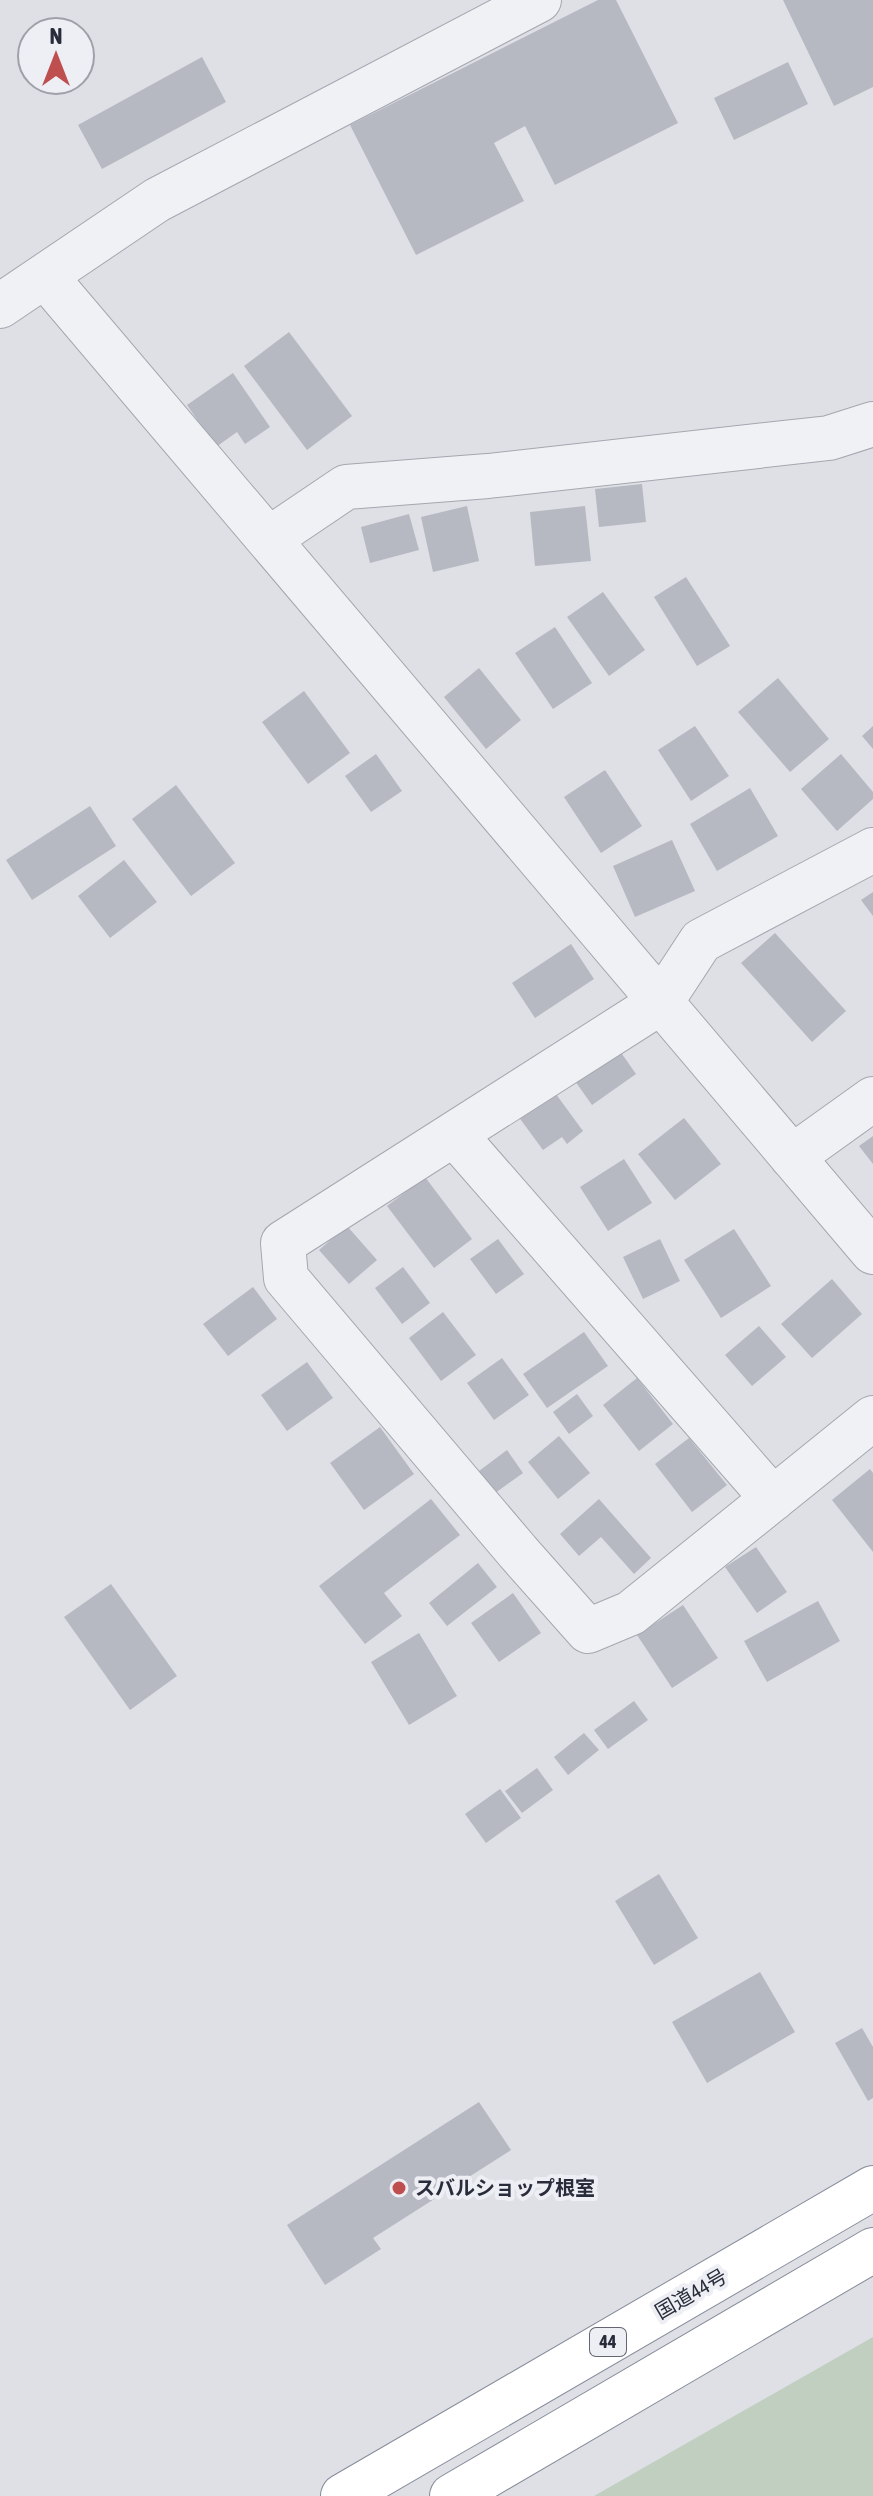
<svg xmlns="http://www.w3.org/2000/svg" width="873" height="2496" viewBox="0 0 873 2496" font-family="'Asap Condensed','Noto Sans JP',sans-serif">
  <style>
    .green { fill: #c1cfc0 }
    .building { fill: #b6b9c2 }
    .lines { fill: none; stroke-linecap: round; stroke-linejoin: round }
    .minor-casing { stroke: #a4a7af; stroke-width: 46 }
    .highway-casing { stroke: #878c9b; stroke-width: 46 }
    .minor { stroke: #f0f1f5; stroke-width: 44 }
    .highway { stroke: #fff; stroke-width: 44 }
    .poi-dot { fill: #bf4f4f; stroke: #edeff4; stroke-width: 3 }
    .labels { text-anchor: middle; stroke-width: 8; stroke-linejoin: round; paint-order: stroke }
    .shield { fill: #edeff4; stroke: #646772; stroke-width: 2 }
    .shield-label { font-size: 18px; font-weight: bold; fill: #292d3b }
    .poi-label { font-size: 20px; font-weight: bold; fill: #292d3b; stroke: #edeff4; text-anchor: start }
    .street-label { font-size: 20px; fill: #292d3b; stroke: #edeff4 }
  </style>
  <rect width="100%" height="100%" fill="#dee0e6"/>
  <!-- green -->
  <path class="green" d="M 873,2337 L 873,2496 L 594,2496 Z"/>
  <!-- building -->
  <path class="building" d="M 598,0 L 616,0 L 678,123 L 555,185 L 525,126 L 494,143 L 524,201 L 416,255 L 350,125 Z
    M 783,0 L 873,0 L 873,87 L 834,106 Z
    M 202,57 L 226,102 L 102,169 L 78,125 Z
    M 788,62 L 808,104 L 734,140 L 714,98 Z
    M 289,332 L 352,416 L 307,450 L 244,366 Z
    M 233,373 L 270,427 L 245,444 L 237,432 L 216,447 L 187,405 Z
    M 642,484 L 646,522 L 599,527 L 595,489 Z
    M 467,506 L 479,561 L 433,572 L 421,517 Z
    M 585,506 L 591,561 L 535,566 L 530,512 Z
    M 409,514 L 419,550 L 370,563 L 361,527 Z
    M 686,577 L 730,646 L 697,666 L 654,597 Z
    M 603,592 L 645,650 L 609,676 L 567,617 Z
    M 555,627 L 592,683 L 553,709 L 515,653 Z
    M 479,668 L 521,720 L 486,749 L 444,697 Z
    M 778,678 L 829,739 L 790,772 L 738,712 Z
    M 304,691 L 350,753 L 308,784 L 262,722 Z
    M 695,726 L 729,776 L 691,801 L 658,750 Z
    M 873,726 L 873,749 L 862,736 Z
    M 376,754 L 402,791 L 371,812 L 345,776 Z
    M 841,754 L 873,792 L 873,799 L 837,831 L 801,789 Z
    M 605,770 L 642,826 L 601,853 L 564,797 Z
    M 176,785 L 235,863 L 191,896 L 132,819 Z
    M 750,788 L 778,836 L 717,871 L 690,824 Z
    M 90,806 L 116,846 L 32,900 L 6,860 Z
    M 672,840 L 695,891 L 635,917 L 613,866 Z
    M 124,860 L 157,902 L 110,938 L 78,896 Z
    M 873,892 L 873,916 L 861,900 Z
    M 775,933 L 846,1011 L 812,1042 L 741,963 Z
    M 571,944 L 594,979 L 535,1018 L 512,983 Z
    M 615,1044 L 636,1074 L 592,1105 L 570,1074 Z
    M 553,1090 L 583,1131 L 567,1144 L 562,1137 L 543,1150 L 518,1116 Z
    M 684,1118 L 721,1164 L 675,1200 L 638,1154 Z
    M 873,1136 L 873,1164 L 859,1146 Z
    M 624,1159 L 652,1203 L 608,1231 L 580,1187 Z
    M 425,1177 L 472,1239 L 434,1268 L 387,1206 Z
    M 347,1226 L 377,1260 L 349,1284 L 319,1250 Z
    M 734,1229 L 771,1286 L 721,1318 L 684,1260 Z
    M 498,1239 L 524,1274 L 496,1294 L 470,1259 Z
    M 660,1239 L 680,1281 L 643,1299 L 623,1257 Z
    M 403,1267 L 430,1303 L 402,1324 L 375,1288 Z
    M 832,1279 L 862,1314 L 812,1358 L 781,1324 Z
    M 253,1287 L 277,1319 L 228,1356 L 203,1324 Z
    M 443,1312 L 476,1355 L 441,1381 L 409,1338 Z
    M 759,1326 L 786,1357 L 752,1386 L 725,1355 Z
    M 584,1332 L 608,1366 L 547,1408 L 523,1374 Z
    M 502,1358 L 529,1395 L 494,1420 L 467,1383 Z
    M 307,1362 L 333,1398 L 287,1431 L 261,1395 Z
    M 637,1378 L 673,1424 L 639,1451 L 603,1405 Z
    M 577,1394 L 593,1416 L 569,1434 L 553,1412 Z
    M 380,1427 L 414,1474 L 364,1510 L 330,1463 Z
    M 559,1436 L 590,1473 L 558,1499 L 528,1462 Z
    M 689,1438 L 727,1485 L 692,1512 L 655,1464 Z
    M 507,1450 L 523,1473 L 491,1496 L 475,1474 Z
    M 870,1469 L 873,1473 L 873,1552 L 832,1500 Z
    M 431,1499 L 460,1535 L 384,1593 L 402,1616 L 365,1644 L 319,1586 Z
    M 599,1499 L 651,1558 L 634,1574 L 601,1537 L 579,1556 L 560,1534 Z
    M 756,1547 L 787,1592 L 757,1613 L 725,1567 Z
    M 478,1563 L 497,1587 L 447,1626 L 429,1603 Z
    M 111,1584 L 177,1676 L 130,1710 L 64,1617 Z
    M 513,1593 L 541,1633 L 499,1662 L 471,1623 Z
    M 818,1601 L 840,1641 L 767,1682 L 744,1641 Z
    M 683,1605 L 718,1658 L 672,1688 L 637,1635 Z
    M 419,1633 L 457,1696 L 409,1725 L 371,1662 Z
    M 634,1701 L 648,1720 L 608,1749 L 594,1730 Z
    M 584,1733 L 599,1750 L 568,1775 L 554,1757 Z
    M 537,1768 L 553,1790 L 522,1813 L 505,1791 Z
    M 500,1789 L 521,1818 L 486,1843 L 465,1814 Z
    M 659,1874 L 698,1938 L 654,1965 L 615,1901 Z
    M 760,1972 L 795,2032 L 707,2083 L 672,2022 Z
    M 862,2028 L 873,2047 L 873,2098 L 868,2101 L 835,2043 Z
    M 479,2102 L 511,2150 L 373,2238 L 381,2249 L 325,2285 L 287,2225 Z"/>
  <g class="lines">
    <defs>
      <path id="minor" d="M 45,276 L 873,1252
        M 0,306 L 157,200 L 539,0
        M 269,539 L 346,487 L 488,476 L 829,438 L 873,424
        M 873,850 L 701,941 L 661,1002 L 283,1243 L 286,1278 L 518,1552 L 588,1631 L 631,1613 L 873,1418
        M 454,1134 L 773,1499
        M 792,1157 L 873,1099"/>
      <path id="highway" d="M 343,2496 L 873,2188
        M 452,2496 L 873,2250"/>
    </defs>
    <!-- minor casing -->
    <use href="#minor" class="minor-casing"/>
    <!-- highway casing -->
    <use href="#highway" class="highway-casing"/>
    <!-- minor -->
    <use href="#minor" class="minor"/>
    <!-- highway -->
    <use href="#highway" class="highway"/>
  </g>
  <!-- markers -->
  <circle class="poi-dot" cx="399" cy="2188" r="8"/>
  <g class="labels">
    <!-- shield labels -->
    <rect class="shield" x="590" y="2328" width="36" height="28" rx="6"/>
    <g class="shield-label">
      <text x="608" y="2348">44</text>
    </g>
    <!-- poi labels -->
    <g class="poi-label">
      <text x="415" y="2195">スバルショップ根室</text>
    </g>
    <!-- street labels -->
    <g class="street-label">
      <text transform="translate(691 2294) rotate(-30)" y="7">国道44号</text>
    </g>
  </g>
  <!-- north arrow -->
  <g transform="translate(56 56)"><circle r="38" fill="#edeff4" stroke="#9fa1aa" stroke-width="2"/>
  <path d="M0-6L14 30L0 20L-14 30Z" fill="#bf4f4f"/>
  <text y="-12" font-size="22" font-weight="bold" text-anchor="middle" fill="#292d3b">N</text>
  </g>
</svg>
